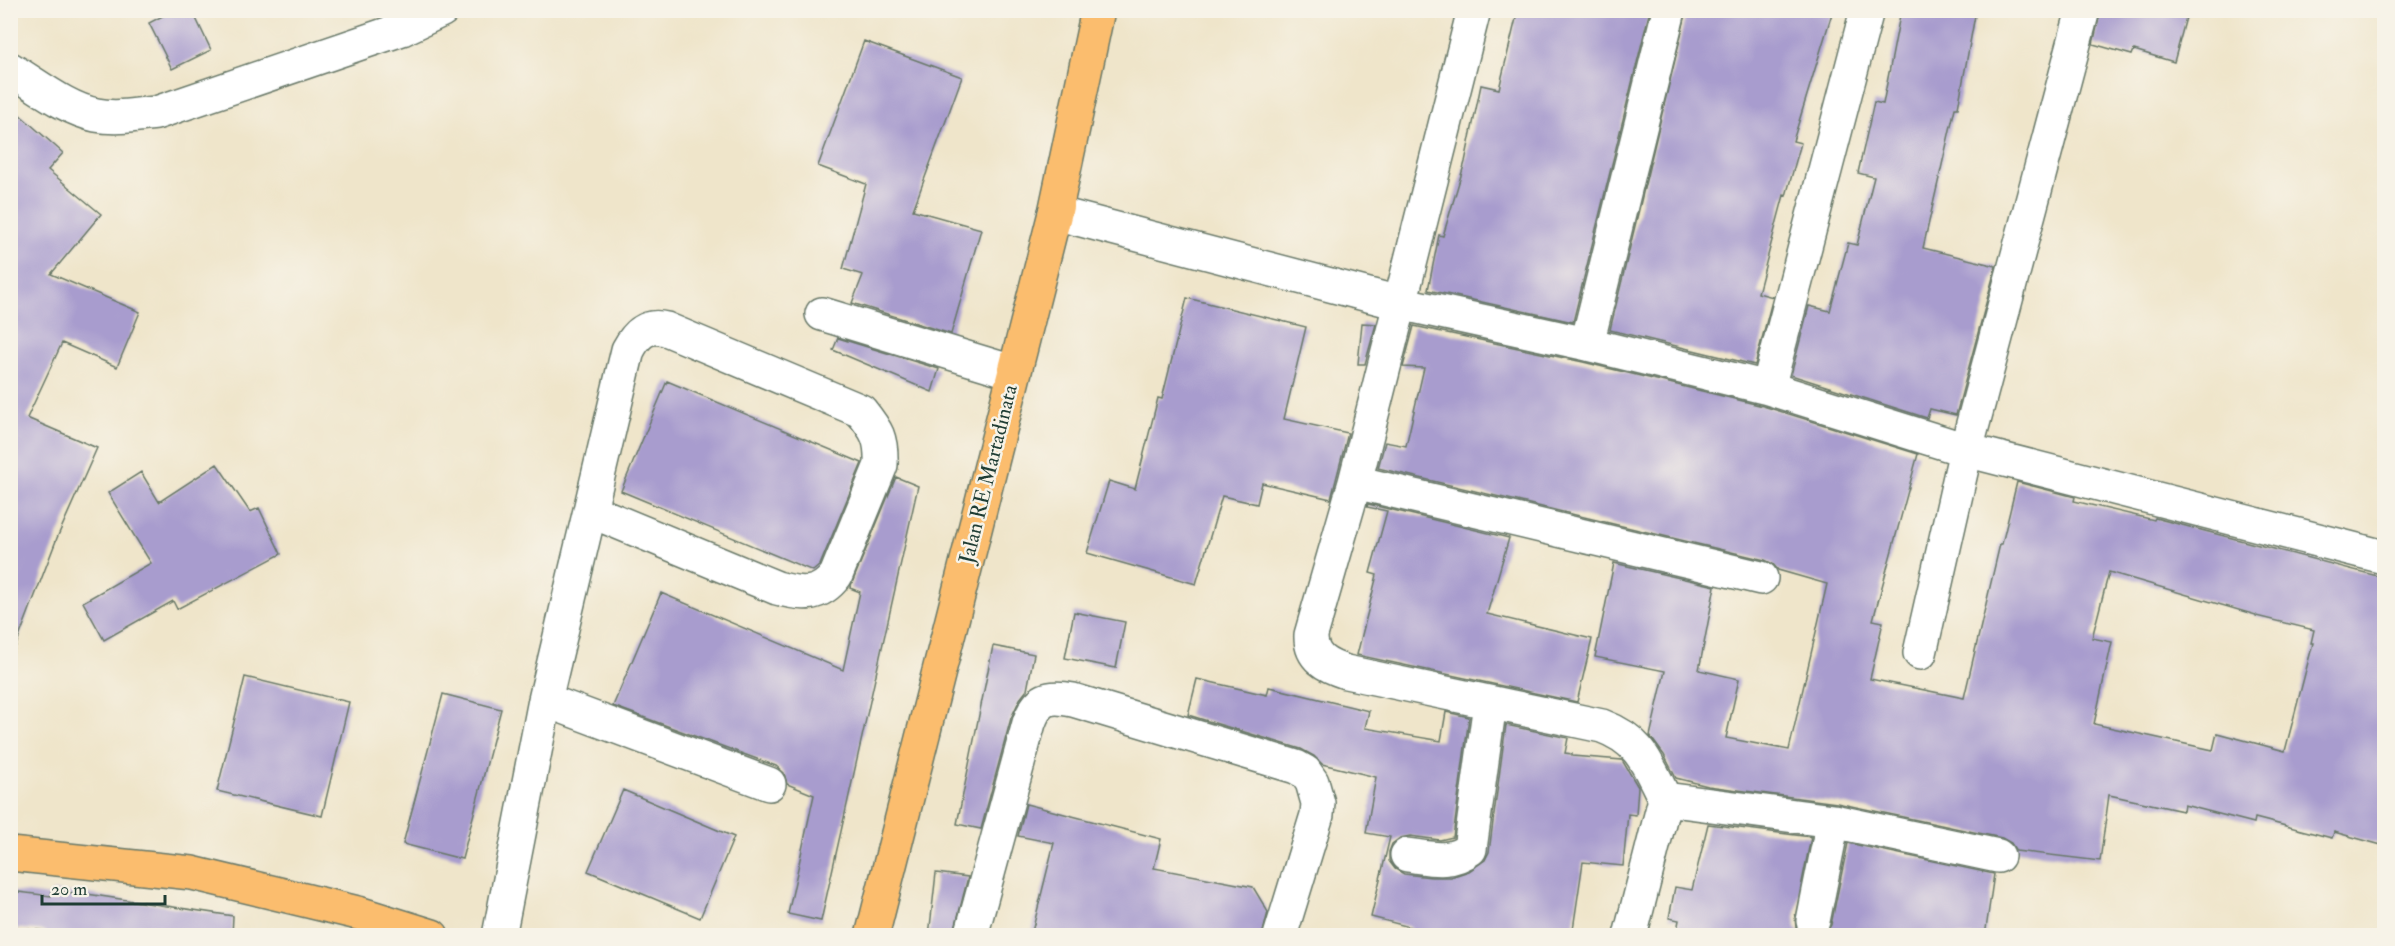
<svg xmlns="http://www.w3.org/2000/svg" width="2395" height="946" viewBox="0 0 2395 946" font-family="'IM FELL Double Pica',serif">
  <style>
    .building { fill: #a89cce; fill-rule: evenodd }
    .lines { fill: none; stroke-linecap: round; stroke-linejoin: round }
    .minor-casing { stroke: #687868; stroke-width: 36 }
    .highway-casing { stroke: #687868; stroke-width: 36 }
    .minor { stroke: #fff; stroke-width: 33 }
    .highway { stroke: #fbbd6e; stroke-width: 33 }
    .labels { text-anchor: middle; stroke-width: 5; stroke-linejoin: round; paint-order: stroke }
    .street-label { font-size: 21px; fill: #1f3d34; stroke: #f7f3e8 }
  </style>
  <rect width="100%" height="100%" fill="#f7f3e8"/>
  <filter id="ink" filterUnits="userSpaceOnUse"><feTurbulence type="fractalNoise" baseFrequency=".0167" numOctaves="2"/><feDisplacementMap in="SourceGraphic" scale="12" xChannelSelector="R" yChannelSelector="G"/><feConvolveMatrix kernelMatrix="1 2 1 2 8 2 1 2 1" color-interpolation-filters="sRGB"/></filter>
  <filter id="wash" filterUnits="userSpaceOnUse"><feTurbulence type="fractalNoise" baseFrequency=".008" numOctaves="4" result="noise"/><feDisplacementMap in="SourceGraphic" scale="24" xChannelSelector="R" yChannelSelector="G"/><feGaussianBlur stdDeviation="1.35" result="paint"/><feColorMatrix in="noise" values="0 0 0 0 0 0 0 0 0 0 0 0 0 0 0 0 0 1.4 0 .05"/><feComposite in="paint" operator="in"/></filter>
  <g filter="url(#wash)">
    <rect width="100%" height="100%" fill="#efe5ca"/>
    <g id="blocks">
      <!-- building -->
      <path class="building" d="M 174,10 L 192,10 L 211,50 L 172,69 L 149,23 Z
        M 1518,10 L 1650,10 L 1573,322 L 1428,290 L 1439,235 L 1443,236 L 1465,162 L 1481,85 L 1499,89 Z
        M 1687,10 L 1833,10 L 1793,141 L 1801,143 L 1786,196 L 1784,195 L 1758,293 L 1773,297 L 1755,365 L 1610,330 Z
        M 1901,10 L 1976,10 L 1958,108 L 1955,108 L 1923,248 L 1996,266 L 1956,415 L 1930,409 L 1927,418 L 1791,375 L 1809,306 L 1830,311 L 1848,243 L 1857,245 L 1874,177 L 1858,173 L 1874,102 L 1883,104 Z
        M 2101,10 L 2188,10 L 2174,62 L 2134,50 L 2132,55 L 2093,44 Z
        M 864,41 L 962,77 L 913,210 L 981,229 L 951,334 L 852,303 L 863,275 L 843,269 L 866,184 L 818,166 Z
        M 10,106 L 63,153 L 48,170 L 101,214 L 51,274 L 140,312 L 117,367 L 62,343 L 27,418 L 97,448 L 57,538 L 13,653 L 10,652 Z
        M 1187,298 L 1306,327 L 1284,419 L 1348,433 L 1331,499 L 1262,483 L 1257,504 L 1222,496 L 1196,584 L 1087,553 L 1109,481 L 1135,489 L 1158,398 L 1162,399 Z
        M 1362,323 L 1376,324 L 1365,364 L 1358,364 Z
        M 1414,326 L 1583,362 L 1763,406 L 1918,454 L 1873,620 L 1883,622 L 1870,679 L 1964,698 L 2000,544 L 2002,544 L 2017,482 L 2075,497 L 2074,501 L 2154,520 L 2155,518 L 2385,578 L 2385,846 L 2334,832 L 2332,838 L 2255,818 L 2254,823 L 2184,805 L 2183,811 L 2109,795 L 2100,861 L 2016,851 L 2011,843 L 2002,838 L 1837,803 L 1708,786 L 1676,778 L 1664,755 L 1650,736 L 1665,671 L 1595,657 L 1614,563 L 1715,586 L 1699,670 L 1739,679 L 1726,738 L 1789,750 L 1827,584 L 1778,570 L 1773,564 L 1765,560 L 1378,468 L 1385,442 L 1406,446 L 1424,368 L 1403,367 ZM 2109,572 L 2256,615 L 2256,616 L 2314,630 L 2311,643 L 2313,643 L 2285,751 L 2217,733 L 2213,750 L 2094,724 L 2112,642 L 2092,638 Z
        M 838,338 L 939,369 L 932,392 L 833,350 Z
        M 667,381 L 862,463 L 820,565 L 813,571 L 621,491 Z
        M 217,464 L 250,512 L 259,508 L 281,554 L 177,609 L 173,601 L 104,640 L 83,602 L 151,563 L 108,493 L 141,472 L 159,502 Z
        M 896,477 L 918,486 L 821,921 L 788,914 L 814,795 L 787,784 L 784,773 L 776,766 L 613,706 L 661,593 L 843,670 L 860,592 L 850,588 Z
        M 1368,504 L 1509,538 L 1487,614 L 1592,639 L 1577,702 L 1357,655 L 1377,575 L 1370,573 L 1387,511 L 1367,507 Z
        M 1074,612 L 1125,622 L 1116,668 L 1065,658 Z
        M 993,646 L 1034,654 L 1027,690 L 1020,699 L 1011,718 L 981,829 L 957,824 Z
        M 245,677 L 349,702 L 322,816 L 217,791 Z
        M 1197,679 L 1267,695 L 1269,687 L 1369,711 L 1365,728 L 1441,741 L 1446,712 L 1469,717 L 1453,837 L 1440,840 L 1410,836 L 1400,838 L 1392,844 L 1389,852 L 1389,861 L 1395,869 L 1404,874 L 1431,877 L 1451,877 L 1469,871 L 1485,860 L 1489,852 L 1506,725 L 1568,738 L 1565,753 L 1572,754 L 1572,756 L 1622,760 L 1638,787 L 1636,815 L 1628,814 L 1623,866 L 1583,862 L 1572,936 L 1410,936 L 1410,927 L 1371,917 L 1390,837 L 1366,833 L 1376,777 L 1322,764 L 1314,756 L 1301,749 L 1188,715 Z
        M 443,694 L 501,709 L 462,859 L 403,844 Z
        M 623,790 L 734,837 L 700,918 L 588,871 Z
        M 1026,804 L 1161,839 L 1154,868 L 1253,887 L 1268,912 L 1262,936 L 1031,936 L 1054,843 L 1018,836 Z
        M 1708,824 L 1811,837 L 1795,917 L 1796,928 L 1801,936 L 1676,936 L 1679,920 L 1669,918 L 1675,887 L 1692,890 Z
        M 1848,843 L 1994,874 L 1985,936 L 1824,936 L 1831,925 Z
        M 936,873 L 968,877 L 953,936 L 929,936 Z
        M 10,891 L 51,896 L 52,891 L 87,894 L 233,916 L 232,936 L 45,936 L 46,931 L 10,928 Z"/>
    </g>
  </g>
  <g filter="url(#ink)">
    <use href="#blocks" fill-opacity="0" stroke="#687868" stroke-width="1.5"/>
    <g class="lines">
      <defs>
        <path id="minor" d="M 1474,10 L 1355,482 L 1311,635 C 1310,658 1327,666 1346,672 L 1602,726 C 1642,741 1647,764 1665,799
          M 10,69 C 37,85 66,109 96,115 C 116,119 137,115 156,113 L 402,29 L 442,10
          M 1055,213 L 1399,303 L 1587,344 L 1768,388 L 1966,450 L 2384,557
          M 822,314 L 1013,372
          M 1587,344 L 1669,10
          M 1768,388 L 1867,10
          M 1355,482 L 1761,578
          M 1920,653 L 1966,450 L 2083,10
          M 545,700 L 769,784
          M 1833,821 L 1998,856
          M 1407,855 C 1430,858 1450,864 1470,849 L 1490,703
          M 499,936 L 545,700 L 628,350 C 637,333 647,324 666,329 L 861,411 C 877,431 882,438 881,465 L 836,575 C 820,597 802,595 777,588 L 591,511
          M 971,936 L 1029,723 C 1038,698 1048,695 1073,700 L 1296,767 L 1305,772 L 1312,782 L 1318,803 L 1317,815 L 1280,936
          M 1630,936 L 1665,799 L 1833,821 L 1813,921"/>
        <path id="highway" d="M 10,854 L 192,873 L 358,913 L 432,936
          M 872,936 L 1055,213 L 1098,10"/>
      </defs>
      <!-- minor casing -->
      <use href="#minor" class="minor-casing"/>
      <!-- highway casing -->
      <use href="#highway" class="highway-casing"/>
      <!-- minor -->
      <use href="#minor" class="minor"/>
      <!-- highway -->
      <use href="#highway" class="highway"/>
    </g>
  </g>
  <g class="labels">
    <!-- street labels -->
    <g class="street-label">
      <text transform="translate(988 474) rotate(-76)" y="7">Jalan RE Martadinata</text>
    </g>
  </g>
  <!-- margin -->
  <rect width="2395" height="946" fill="none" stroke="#f7f3e8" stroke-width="36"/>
  <!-- scale -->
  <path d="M42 895v9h123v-9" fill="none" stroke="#1f3d34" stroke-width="3"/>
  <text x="51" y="895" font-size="18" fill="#1f3d34" stroke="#f7f3e8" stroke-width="4.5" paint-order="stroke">20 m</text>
</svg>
